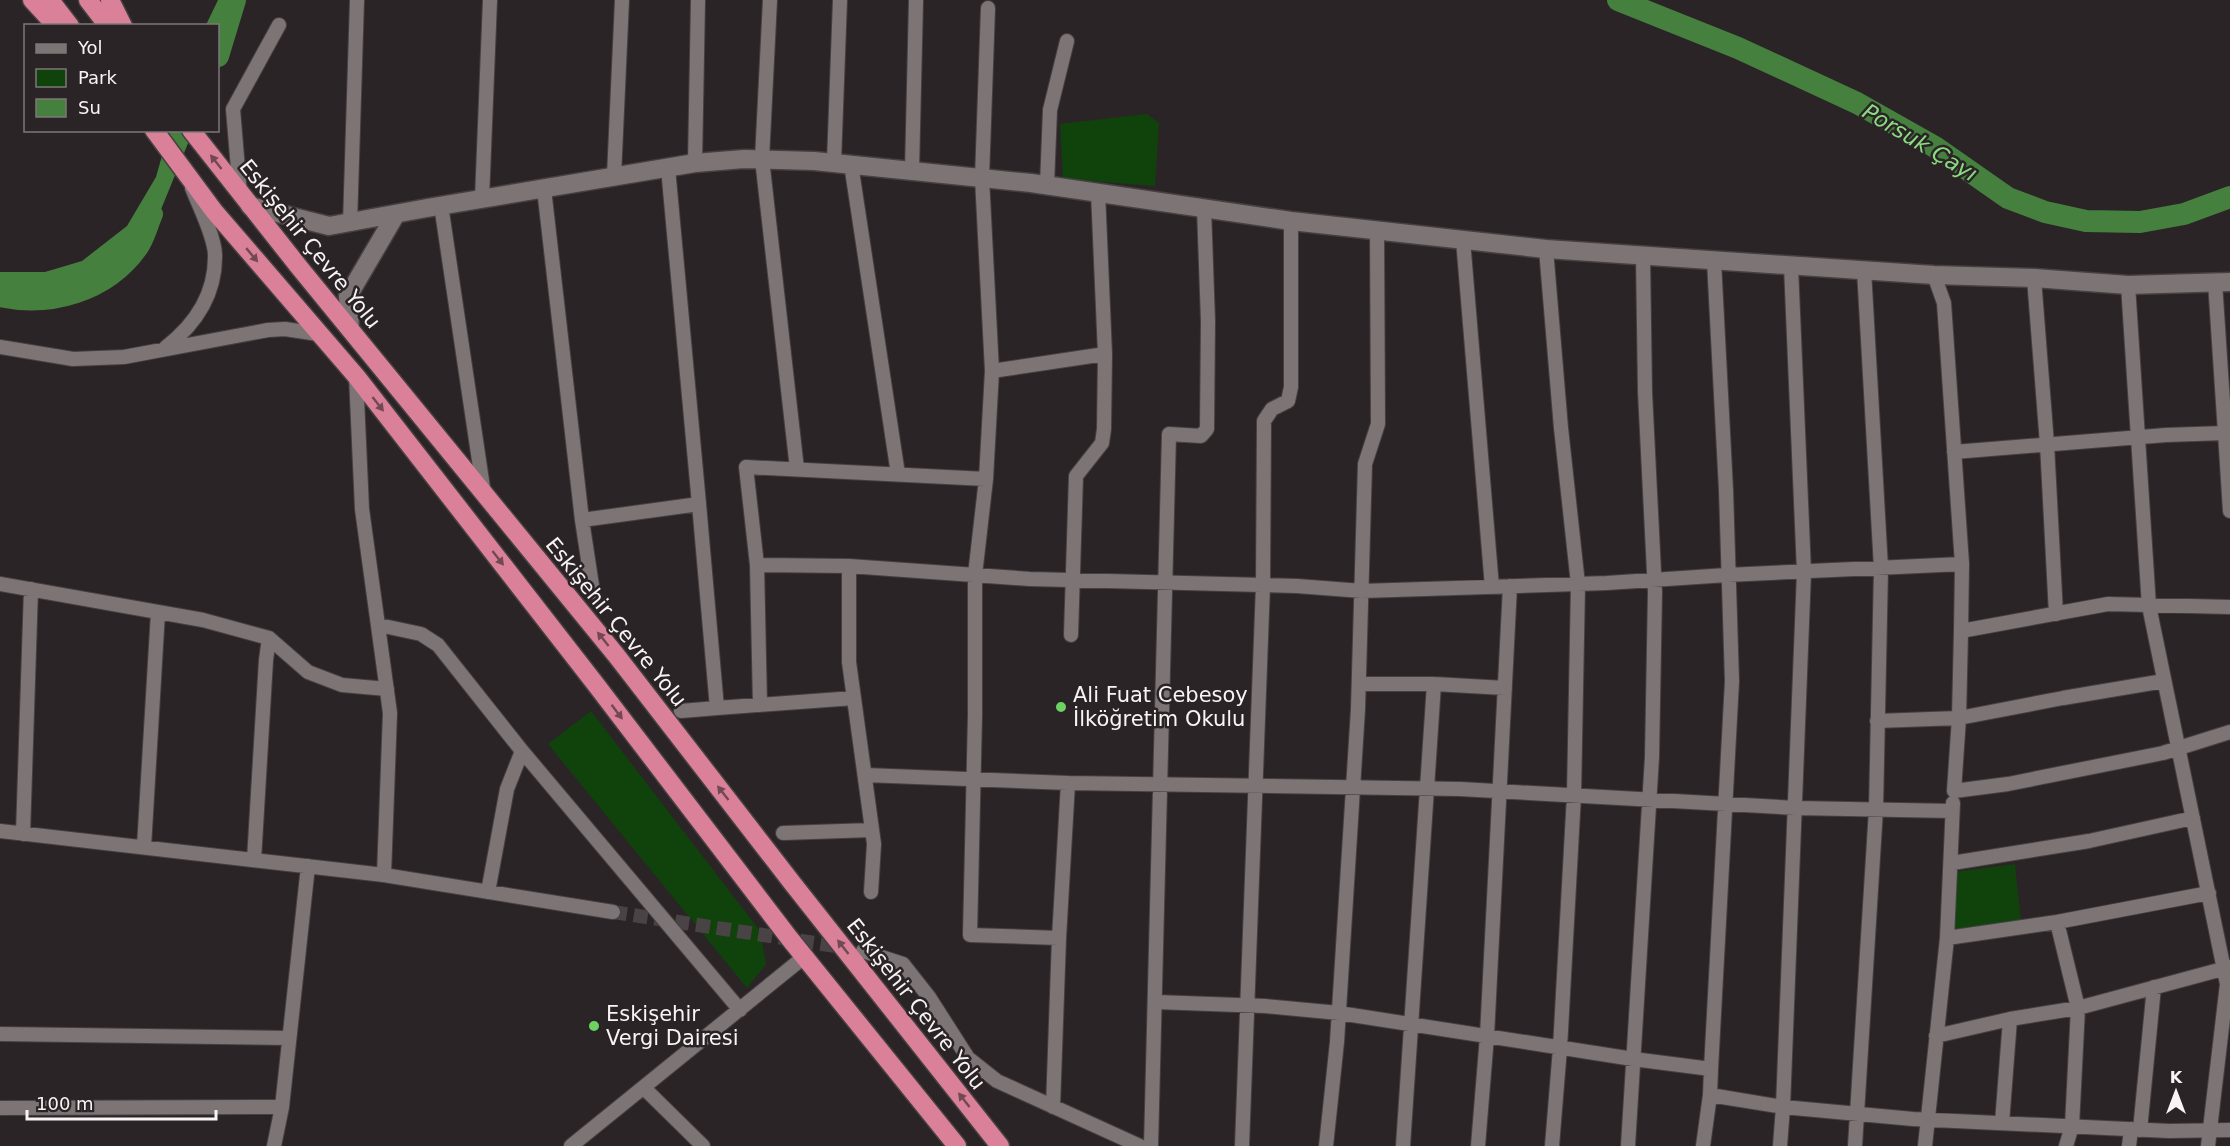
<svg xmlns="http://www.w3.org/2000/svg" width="2230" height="1146" viewBox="0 0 2230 1146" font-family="'DejaVu Sans',sans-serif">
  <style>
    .green { fill: #10430b }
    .water { fill: #46803f }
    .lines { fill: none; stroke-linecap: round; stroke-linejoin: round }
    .river { stroke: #46803f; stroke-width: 22 }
    .minor-tunnel { stroke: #4a4345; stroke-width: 14; stroke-dasharray: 14 7; stroke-linecap: butt }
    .minor-casing { stroke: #464041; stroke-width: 16 }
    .tertiary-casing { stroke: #464041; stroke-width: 21 }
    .trunk-casing { stroke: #464041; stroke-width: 21 }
    .minor { stroke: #7d7476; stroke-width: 14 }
    .tertiary { stroke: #7d7476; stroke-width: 18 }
    .trunk { stroke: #da8098; stroke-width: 18 }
    .oneway { fill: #714954 }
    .poi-dot { fill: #6cd362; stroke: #2b2426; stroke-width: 2 }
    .labels { text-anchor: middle; stroke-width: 5; stroke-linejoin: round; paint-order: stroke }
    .street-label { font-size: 21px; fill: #f8f3f4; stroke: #2b2426 }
    .poi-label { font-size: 21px; fill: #f8f3f4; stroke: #2b2426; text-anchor: start }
    .water-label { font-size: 22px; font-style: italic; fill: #8bdb82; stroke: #2b2426 }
  </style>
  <rect width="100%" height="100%" fill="#2b2426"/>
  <!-- green -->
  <path class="green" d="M 1147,114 L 1159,123 L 1155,186 L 1063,179 L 1060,124 Z
    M 591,711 L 760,931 L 766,964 L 747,988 L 548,744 Z
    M 2015,864 L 2021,922 L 1953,937 L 1955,872 Z"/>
  <!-- water -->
  <path class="water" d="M 218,0 L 238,0 L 237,5 L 218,41 L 218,26 L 206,25 Z
    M 169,131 L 193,131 L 153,229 L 122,261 L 71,288 L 40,299 L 0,290 L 0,272 L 45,272 L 82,261 L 127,226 L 156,177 Z"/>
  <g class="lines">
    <!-- river -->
    <path class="river" d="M 1618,0 L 1738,48 L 1857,103 L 1935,147 L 2008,198 L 2045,212 L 2086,221 L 2140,222 L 2184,214 L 2230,197
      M 218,56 L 235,0
      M 0,296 C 50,307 106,291 137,248 C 144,239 147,225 152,214"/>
    <!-- minor-tunnel -->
    <path class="minor-tunnel" d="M 613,912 L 848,948"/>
    <defs>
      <path id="minor" d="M 770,0 L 762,159 L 797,469
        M 834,162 L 840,0
        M 695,163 L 698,0
        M 851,164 L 898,474
        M 912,171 L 916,0
        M 614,176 L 622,0
        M 1047,185 L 1050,110 L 1067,41
        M 544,189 L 582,520 L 593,592
        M 240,193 L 233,109 L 279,25
        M 482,199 L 490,0
        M 441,205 L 484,494
        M 350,224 L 357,0
        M 1463,240 L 1492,587
        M 1546,249 L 1561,428 L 1578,584 L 1574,795 L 1560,1048 L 1552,1146
        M 2034,278 L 2047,444 L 2056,614
        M 2215,282 L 2225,433
        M 2128,285 L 2149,606 L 2227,984 L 2208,1146
        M 0,347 L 73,359 L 124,357 L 268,330 L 285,329 L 318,334
        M 165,348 C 195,325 216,294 215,254 C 214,235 199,206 192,188
        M 992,371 L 1105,354
        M 356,376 L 362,509 L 390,713 L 384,875
        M 1954,452 L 2166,435 L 2225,433 L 2230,511
        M 986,479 L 975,575 L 975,715 L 970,935 L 1059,938 L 1053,1107
        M 582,520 L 699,504 L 668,168
        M 1962,564 L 1961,631 L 2108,604 L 2230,607
        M 757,565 L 849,566 L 1030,579 L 1297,586 L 1362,591 L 1607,583 L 1727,575 L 1962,564 L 1944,303 L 1934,275
        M 849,566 L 849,662 L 874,844 L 871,892
        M 0,584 L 203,620 L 269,638 L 308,672 L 342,685 L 387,689
        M 379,625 L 421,634 L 438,645 L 522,751 L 740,1010
        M 1961,631 L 1959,718 L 1954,791 L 2008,784 L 2163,753 L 2230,732
        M 1071,635 L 1076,476 L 1102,443 L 1104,429 L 1105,354 L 1098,192
        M 1359,684 L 1434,684 L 1505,688
        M 760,705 L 757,565 L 746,467 L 986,479 L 992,371 L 982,178 L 988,8
        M 717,708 L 854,698
        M 681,711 L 717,708 L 699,504
        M 1877,721 L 1959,718 L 2063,698 L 2164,681
        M 865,775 L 1068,783 L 1460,789 L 1796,808 L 1952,811
        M 0,831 L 384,875 L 613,912
        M 783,833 L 872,830
        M 23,834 L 31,589
        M 144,847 L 158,612
        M 254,860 L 266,660 L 269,638
        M 1952,863 L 2089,841 L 2193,818
        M 488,892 L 507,789 L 522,751
        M 2057,922 L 2078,1008 L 2072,1126 L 2066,1146
        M 1059,938 L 1068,783
        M 1947,938 L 2057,922 L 2209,893
        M 863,951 L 903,964 L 929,997 L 968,1058 L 997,1081 L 1140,1146
        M 1156,1002 L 1265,1006 L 1339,1013 L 1633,1059 L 1711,1069 L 1710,1095 L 1703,1146
        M 0,1034 L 289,1038
        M 1936,1036 L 2010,1019 L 2078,1008 L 2230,967
        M 1711,1069 L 1732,681 L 1726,490 L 1714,261
        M 644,1088 L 703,1146
        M 1710,1095 L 1783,1107 L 1913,1119 L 2169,1131 L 2230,1130
        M 0,1108 L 282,1107
        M 2002,1123 L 2010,1019
        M 2140,1130 L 2154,987
        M 274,1146 L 282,1107 L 308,866
        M 571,1146 L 804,957
        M 1151,1146 L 1169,434 L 1201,436 L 1207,429 L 1208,321 L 1204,208
        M 1242,1146 L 1263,585 L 1264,421 L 1272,409 L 1288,401 L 1291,387 L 1291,221
        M 1326,1146 L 1337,1042 L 1358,709 L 1365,464 L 1378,424 L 1377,231
        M 1403,1146 L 1434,684
        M 1478,1146 L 1487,1036 L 1510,586
        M 1628,1146 L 1652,757 L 1655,592 L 1645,392 L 1643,257
        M 1780,1146 L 1783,1107 L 1804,572 L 1791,266
        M 1855,1146 L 1876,809 L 1881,568 L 1864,270
        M 1925,1146 L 1947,938 L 1953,803
        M 2129,1146 L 2131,1129"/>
      <path id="tertiary" d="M 250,206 L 329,226 L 427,208 L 695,163 L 744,159 L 814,161 L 1031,183 L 1291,221 L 1546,249 L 1934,275 L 2034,278 L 2128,285 L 2230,282
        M 350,329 L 348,296 L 396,214"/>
      <path id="trunk" d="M 32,0 L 56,26
        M 50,0 L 70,26
        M 88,0 L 108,26
        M 110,0 L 123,26
        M 154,130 L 214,211 L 356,376 L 597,686 L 790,939 L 957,1146
        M 191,130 L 299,267 L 616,655 L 793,884 L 1000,1146"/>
    </defs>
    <!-- minor casing -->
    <use href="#minor" class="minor-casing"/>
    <!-- tertiary casing -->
    <use href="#tertiary" class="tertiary-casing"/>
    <!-- trunk casing -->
    <use href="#trunk" class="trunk-casing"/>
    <!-- minor -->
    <use href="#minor" class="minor"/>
    <!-- tertiary -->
    <use href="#tertiary" class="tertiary"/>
    <!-- trunk -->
    <use href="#trunk" class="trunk"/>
  </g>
  <!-- one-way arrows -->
  <defs><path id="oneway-solid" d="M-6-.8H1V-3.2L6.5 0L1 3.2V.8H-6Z" transform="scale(1.5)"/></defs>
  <g class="oneway">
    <use href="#oneway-solid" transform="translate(216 162) rotate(-128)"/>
    <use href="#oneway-solid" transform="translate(252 255) rotate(50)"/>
    <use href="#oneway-solid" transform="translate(378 404) rotate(52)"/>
    <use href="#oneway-solid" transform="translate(498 558) rotate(52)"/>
    <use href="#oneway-solid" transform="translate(603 639) rotate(-129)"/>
    <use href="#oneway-solid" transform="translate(617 712) rotate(53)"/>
    <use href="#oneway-solid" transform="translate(723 793) rotate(-128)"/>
    <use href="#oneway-solid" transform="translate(843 947) rotate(-128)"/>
    <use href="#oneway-solid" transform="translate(964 1100) rotate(-128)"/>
  </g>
  <!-- markers -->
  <g class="poi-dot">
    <circle cx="1061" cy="707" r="6"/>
    <circle cx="594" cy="1026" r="6"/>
  </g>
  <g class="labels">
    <!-- street labels -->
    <g class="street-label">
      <text transform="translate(310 244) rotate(51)" y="7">Eskişehir Çevre Yolu</text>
      <text transform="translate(616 622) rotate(51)" y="7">Eskişehir Çevre Yolu</text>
      <text transform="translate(916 1004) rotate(52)" y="7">Eskişehir Çevre Yolu</text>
    </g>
    <!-- poi labels -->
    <g class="poi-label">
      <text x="1073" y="702">Ali Fuat Cebesoy<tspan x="1073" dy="24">İlköğretim Okulu</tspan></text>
      <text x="606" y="1021">Eskişehir<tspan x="606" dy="24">Vergi Dairesi</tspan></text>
    </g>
    <!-- water labels -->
    <g class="water-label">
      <text transform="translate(1920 142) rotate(31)" y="8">Porsuk Çayı</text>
    </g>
  </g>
  <!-- legend -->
  <rect x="24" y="24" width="195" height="108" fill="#2b2426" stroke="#7d7778" stroke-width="1.5"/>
  <rect x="36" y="44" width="30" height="9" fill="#7d7476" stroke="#7d7778" stroke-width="1.5"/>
  <text x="78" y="54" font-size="18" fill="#f8f3f4">Yol</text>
  <rect x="36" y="69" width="30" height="18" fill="#10430b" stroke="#7d7778" stroke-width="1.5"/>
  <text x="78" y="84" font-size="18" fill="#f8f3f4">Park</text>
  <rect x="36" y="99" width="30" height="18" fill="#46803f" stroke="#7d7778" stroke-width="1.5"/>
  <text x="78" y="114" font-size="18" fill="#f8f3f4">Su</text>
  <!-- north arrow -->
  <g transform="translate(2176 1092)" stroke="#2b2426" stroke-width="4.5" paint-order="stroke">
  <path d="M0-4.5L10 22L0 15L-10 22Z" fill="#f8f3f4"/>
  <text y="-9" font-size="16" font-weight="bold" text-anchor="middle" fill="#f8f3f4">K</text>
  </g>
  <!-- scale -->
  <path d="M27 1110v9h189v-9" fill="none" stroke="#f8f3f4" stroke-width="3"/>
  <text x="36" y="1110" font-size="18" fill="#f8f3f4" stroke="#2b2426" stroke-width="4.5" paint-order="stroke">100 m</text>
</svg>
